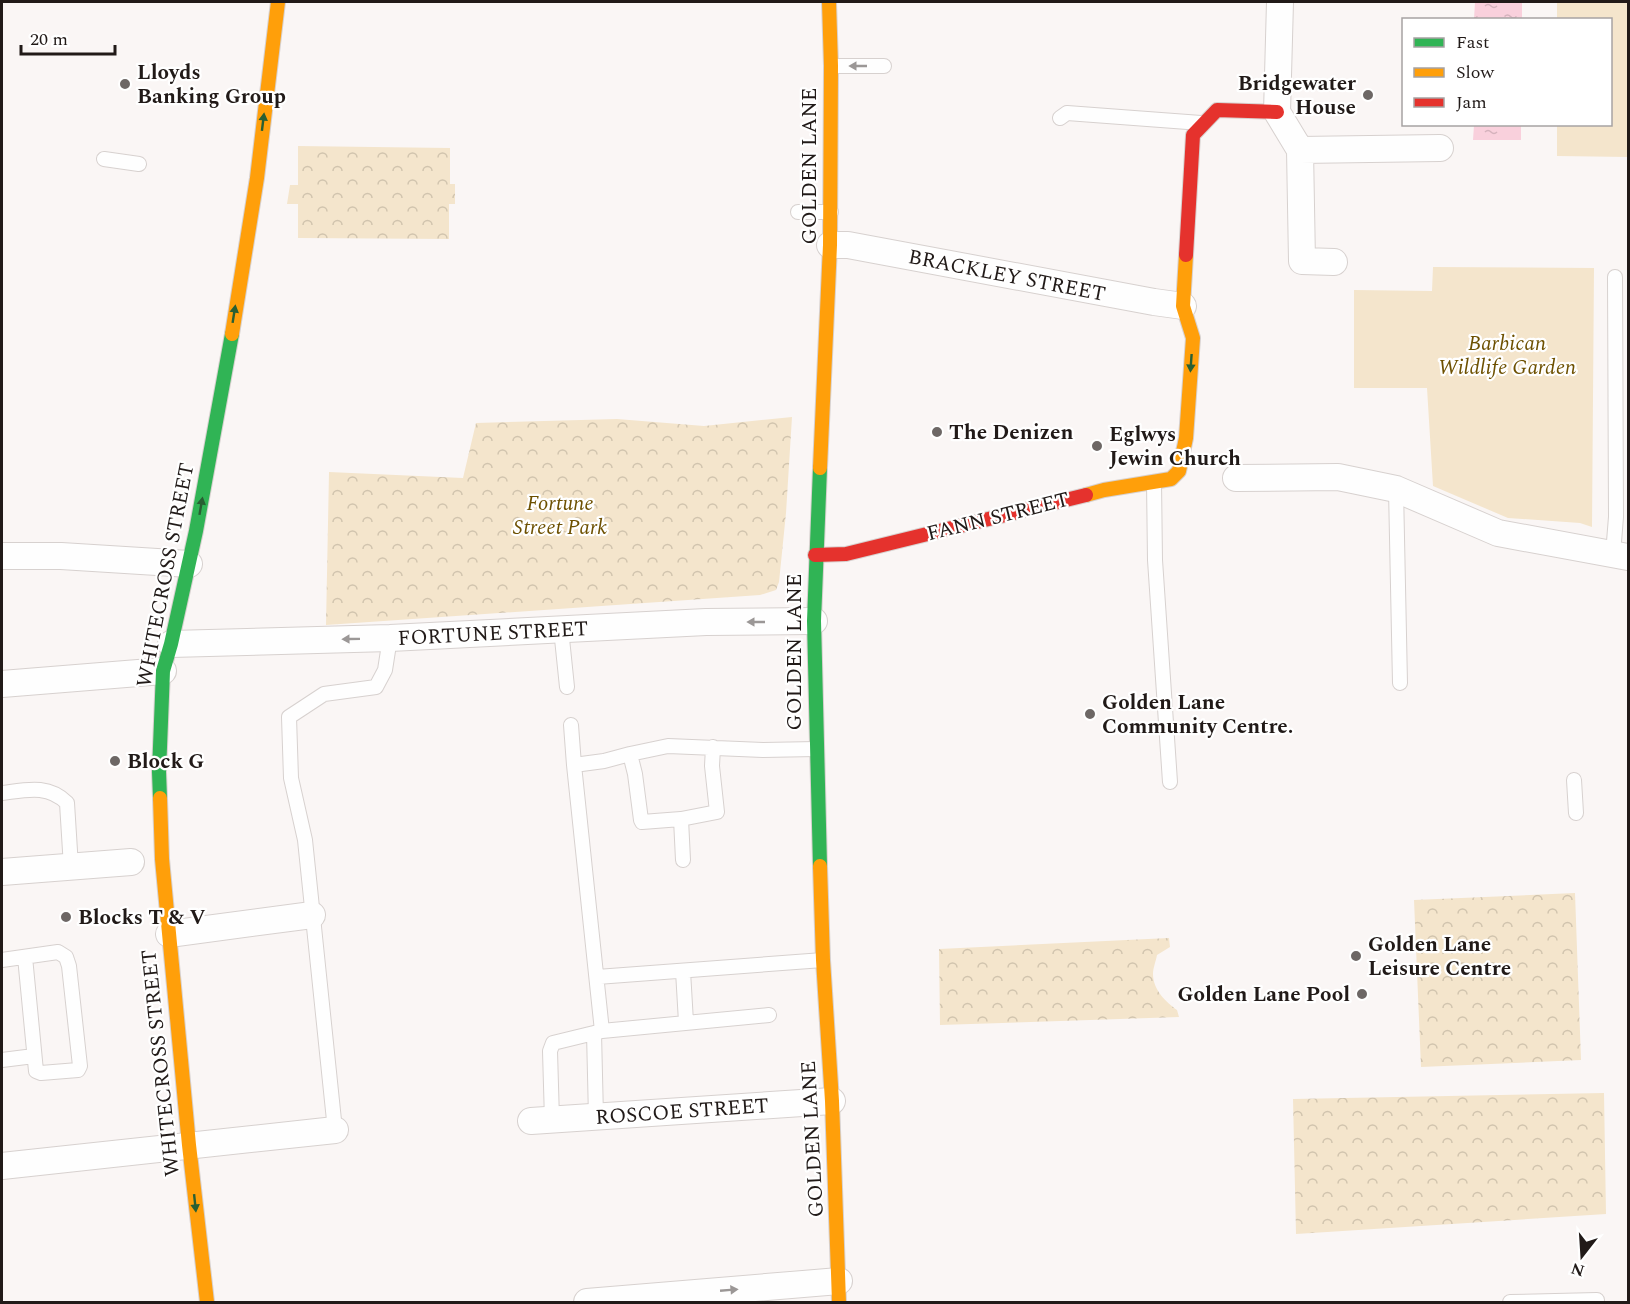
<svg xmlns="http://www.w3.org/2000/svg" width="1630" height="1304" viewBox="0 0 1630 1304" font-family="Spectral,serif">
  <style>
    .green { fill: #f4e5cc }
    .forest { fill: url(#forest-crowns) }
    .water { fill: url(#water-ripples) }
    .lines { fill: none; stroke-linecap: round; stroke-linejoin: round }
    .lane-casing { stroke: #d7d1cf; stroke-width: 16 }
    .street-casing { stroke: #d7d1cf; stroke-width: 28 }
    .fast-casing { stroke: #d7d1cf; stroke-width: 16 }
    .slow-casing { stroke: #d7d1cf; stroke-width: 16 }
    .jam-casing { stroke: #d7d1cf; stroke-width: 16 }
    .lane { stroke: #fefefe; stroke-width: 14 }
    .street { stroke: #fefefe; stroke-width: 26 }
    .fast { stroke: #30b455; stroke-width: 14 }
    .slow { stroke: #ff9f0a; stroke-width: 14 }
    .jam { stroke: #e5322d; stroke-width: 14 }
    .oneway { fill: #9b9796 }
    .oneway2 { fill: #285f33 }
    .poi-dot { fill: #6d6765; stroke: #fff; stroke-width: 2 }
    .labels { text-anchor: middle; stroke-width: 4.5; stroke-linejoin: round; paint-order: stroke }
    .poi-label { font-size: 21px; font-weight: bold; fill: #211a18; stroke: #fff; text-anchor: start }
    .street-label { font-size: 21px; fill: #211a18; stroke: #fff }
    .park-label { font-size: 21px; font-style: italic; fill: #6d5000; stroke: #fff }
  </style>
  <defs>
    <pattern id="forest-crowns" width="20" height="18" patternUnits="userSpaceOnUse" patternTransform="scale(1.5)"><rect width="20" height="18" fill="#f4e5cc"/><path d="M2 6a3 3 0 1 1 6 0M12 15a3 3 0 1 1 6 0" fill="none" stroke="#d1c4ae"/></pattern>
    <pattern id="water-ripples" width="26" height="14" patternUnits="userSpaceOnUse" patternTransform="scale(1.5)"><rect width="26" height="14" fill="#f9d0dc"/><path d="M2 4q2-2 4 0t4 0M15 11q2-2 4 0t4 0" fill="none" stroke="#d5b2bc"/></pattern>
  </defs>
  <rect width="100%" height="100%" fill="#faf6f5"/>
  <!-- green -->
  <path class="green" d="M 1557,2 L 1628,2 L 1628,157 L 1557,156 L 1557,125 L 1610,124 L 1610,20 L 1557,19 Z
    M 1433,267 L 1594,268 L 1592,527 L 1580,523 L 1508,518 L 1433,486 L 1427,388 L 1354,388 L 1354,290 L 1432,291 Z"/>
  <!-- forest -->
  <path class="forest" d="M 298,146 L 450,148 L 450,184 L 455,184 L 455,204 L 449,204 L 449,239 L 298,238 L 298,204 L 287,204 L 290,185 L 298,185 Z
    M 792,417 L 786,513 L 779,582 L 776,590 L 760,595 L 326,625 L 329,472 L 463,478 L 476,423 L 617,419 L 704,426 Z
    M 1575,893 L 1581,1060 L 1421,1067 L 1414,900 Z
    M 1169,938 L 1170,947 L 1157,955 C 1156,961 1153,968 1153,974 C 1153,990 1166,1002 1177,1010 L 1179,1017 L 940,1025 L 939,949 Z
    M 1604,1093 L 1606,1214 L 1296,1234 L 1293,1099 Z"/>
  <!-- water -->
  <path class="water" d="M 1475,2 L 1522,2 L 1522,19 L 1474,19 Z
    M 1474,125 L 1521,125 L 1521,140 L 1473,140 Z"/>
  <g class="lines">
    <defs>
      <path id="lane" d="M 831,66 L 884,66
        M 1060,118 L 1067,113 L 1201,123
        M 104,159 L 139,164
        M 798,212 L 831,212
        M 1154,482 L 1155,560 L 1170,782
        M 1396,489 L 1400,683
        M 1613,554 L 1616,517 L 1615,277
        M 561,629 L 567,687
        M 571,725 L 574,765 L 602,1031
        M 713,747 L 712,766 L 717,812 L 681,819 L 642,822 L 641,820 L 635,774 L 630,754 L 668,746 L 763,750 L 816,749
        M 574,765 L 604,761 L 630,754
        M 1574,780 L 1576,813
        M 2,793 C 26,790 48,784 67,803 L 71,867
        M 681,819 L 683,860
        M 2,960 L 58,952 L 66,957 L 69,966 L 80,1066 L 78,1070 L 41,1073 L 36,1071 L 25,957
        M 683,971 L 686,1022
        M 597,977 L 823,960
        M 2,1060 L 34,1056
        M 596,1117 L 594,1033 L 602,1031 L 769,1015
        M 552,1120 L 550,1051 L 553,1043 L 594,1033
        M 335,1130 L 305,840 L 291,778 L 289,717 L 324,694 L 376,687 L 385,670 L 390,638
        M 1510,1302 L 1597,1300"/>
      <path id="street" d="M 1280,2 L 1277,112 L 1300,150
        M 1300,150 L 1302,261 L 1334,262
        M 1300,150 L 1440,148
        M 830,245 L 848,245 L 864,248 L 1154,302 L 1183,306
        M 1236,478 L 1338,477 L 1396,489 L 1498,533 L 1628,557
        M 2,556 L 61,556 L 189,564
        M 171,644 L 390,638 L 706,622 L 814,621
        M 2,684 L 163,671
        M 2,872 L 131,862
        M 169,934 L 312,915
        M 531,1121 L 832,1101
        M 2,1166 L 335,1130
        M 587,1302 L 839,1281"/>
      <path id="fast" d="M 820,468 L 814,621 L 820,866
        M 160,798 L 159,772 L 163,671 L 171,644 L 196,531 L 232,334"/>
      <path id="slow" d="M 232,334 L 257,178 L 278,2
        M 820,468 L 830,245 L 831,66 L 829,2
        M 1086,495 L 1104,490 L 1171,479 L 1179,471 L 1186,438 L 1193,338 L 1183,306 L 1186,255
        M 160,798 L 162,859 L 189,1145 L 207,1302
        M 820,866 L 823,960 L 832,1101 L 839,1302"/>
      <path id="jam" d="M 1186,255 L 1193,135 L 1217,110 L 1277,112
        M 815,555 L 846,554 L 1086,495"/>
    </defs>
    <!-- lane casing -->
    <use href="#lane" class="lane-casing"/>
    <!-- street casing -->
    <use href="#street" class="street-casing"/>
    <!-- fast casing -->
    <use href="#fast" class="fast-casing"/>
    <!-- slow casing -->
    <use href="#slow" class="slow-casing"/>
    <!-- jam casing -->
    <use href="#jam" class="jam-casing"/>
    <!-- lane -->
    <use href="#lane" class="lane"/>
    <!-- street -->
    <use href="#street" class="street"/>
    <!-- fast -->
    <use href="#fast" class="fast"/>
    <!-- slow -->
    <use href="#slow" class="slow"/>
    <!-- jam -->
    <use href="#jam" class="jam"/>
  </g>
  <!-- one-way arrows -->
  <defs><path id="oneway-solid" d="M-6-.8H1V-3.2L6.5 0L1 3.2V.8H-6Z" transform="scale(1.5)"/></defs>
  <g class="oneway">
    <use href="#oneway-solid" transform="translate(858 66) rotate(-180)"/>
    <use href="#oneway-solid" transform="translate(756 622) rotate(180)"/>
    <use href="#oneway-solid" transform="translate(351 639) rotate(179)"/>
    <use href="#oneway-solid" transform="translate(729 1290) rotate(-5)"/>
  </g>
  <g class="oneway2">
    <use href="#oneway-solid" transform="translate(263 122) rotate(-83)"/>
    <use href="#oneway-solid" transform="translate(234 314) rotate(-81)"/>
    <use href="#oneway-solid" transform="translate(1191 363) rotate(94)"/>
    <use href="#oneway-solid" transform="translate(201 506) rotate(-80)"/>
    <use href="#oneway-solid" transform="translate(195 1203) rotate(84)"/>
  </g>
  <!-- markers -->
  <g class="poi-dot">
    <circle cx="125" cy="84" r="6"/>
    <circle cx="1368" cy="95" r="6"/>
    <circle cx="937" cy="432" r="6"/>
    <circle cx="1097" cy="446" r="6"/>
    <circle cx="1090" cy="714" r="6"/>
    <circle cx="115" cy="761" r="6"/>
    <circle cx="66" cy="917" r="6"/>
    <circle cx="1356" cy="956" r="6"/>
    <circle cx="1362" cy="994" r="6"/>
  </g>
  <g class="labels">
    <!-- poi labels -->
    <g class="poi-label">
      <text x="137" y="79">Lloyds<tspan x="137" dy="24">Banking Group</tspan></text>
      <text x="1356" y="90" text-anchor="end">Bridgewater<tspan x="1356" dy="24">House</tspan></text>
      <text x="949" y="439">The Denizen</text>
      <text x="1109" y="441">Eglwys<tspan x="1109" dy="24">Jewin Church</tspan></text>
      <text x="1102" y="709">Golden Lane<tspan x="1102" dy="24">Community Centre.</tspan></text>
      <text x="127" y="768">Block G</text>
      <text x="78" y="924">Blocks T &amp; V</text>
      <text x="1368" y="951">Golden Lane<tspan x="1368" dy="24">Leisure Centre</tspan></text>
      <text x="1350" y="1001" text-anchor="end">Golden Lane Pool</text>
    </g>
    <!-- street labels -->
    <g class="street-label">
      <text transform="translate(809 166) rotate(-90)" y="7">GOLDEN LANE</text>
      <text transform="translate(1007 275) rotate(11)" y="7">BRACKLEY STREET</text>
      <text transform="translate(998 516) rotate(-14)" y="7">FANN STREET</text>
      <text transform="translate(165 575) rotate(-79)" y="7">WHITECROSS STREET</text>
      <text transform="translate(493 633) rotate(-3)" y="7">FORTUNE STREET</text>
      <text transform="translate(794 652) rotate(-90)" y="7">GOLDEN LANE</text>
      <text transform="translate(160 1063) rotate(-96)" y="7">WHITECROSS STREET</text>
      <text transform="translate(682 1111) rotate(-4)" y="7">ROSCOE STREET</text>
      <text transform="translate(812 1139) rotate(-93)" y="7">GOLDEN LANE</text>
    </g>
    <!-- park labels -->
    <g class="park-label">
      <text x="1507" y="350">Barbican<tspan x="1507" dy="24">Wildlife Garden</tspan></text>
      <text x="560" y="510">Fortune<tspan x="560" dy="24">Street Park</tspan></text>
    </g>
  </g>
  <!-- border -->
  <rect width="1630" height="1304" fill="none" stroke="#211a18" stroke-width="6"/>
  <!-- legend -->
  <rect x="1402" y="18" width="210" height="108" fill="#ffffff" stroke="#a6a3a3" stroke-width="1.5"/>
  <rect x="1414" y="38" width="30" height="9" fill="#30b455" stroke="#a6a3a3" stroke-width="1.5"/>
  <text x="1456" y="48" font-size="18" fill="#211a18">Fast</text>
  <rect x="1414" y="68" width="30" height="9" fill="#ff9f0a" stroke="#a6a3a3" stroke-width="1.5"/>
  <text x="1456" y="78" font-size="18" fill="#211a18">Slow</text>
  <rect x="1414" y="98" width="30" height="9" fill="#e5322d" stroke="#a6a3a3" stroke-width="1.5"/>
  <text x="1456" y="108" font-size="18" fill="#211a18">Jam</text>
  <!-- north arrow -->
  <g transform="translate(1582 1256) rotate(197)" stroke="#ffffff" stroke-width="4.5" paint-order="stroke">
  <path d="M0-4.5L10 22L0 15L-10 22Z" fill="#211a18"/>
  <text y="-9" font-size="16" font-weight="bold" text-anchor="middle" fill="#211a18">N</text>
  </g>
  <!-- scale -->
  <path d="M21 45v9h94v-9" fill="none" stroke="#211a18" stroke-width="3"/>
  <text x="30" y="45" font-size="18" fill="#211a18" stroke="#ffffff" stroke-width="4.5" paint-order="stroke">20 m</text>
</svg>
